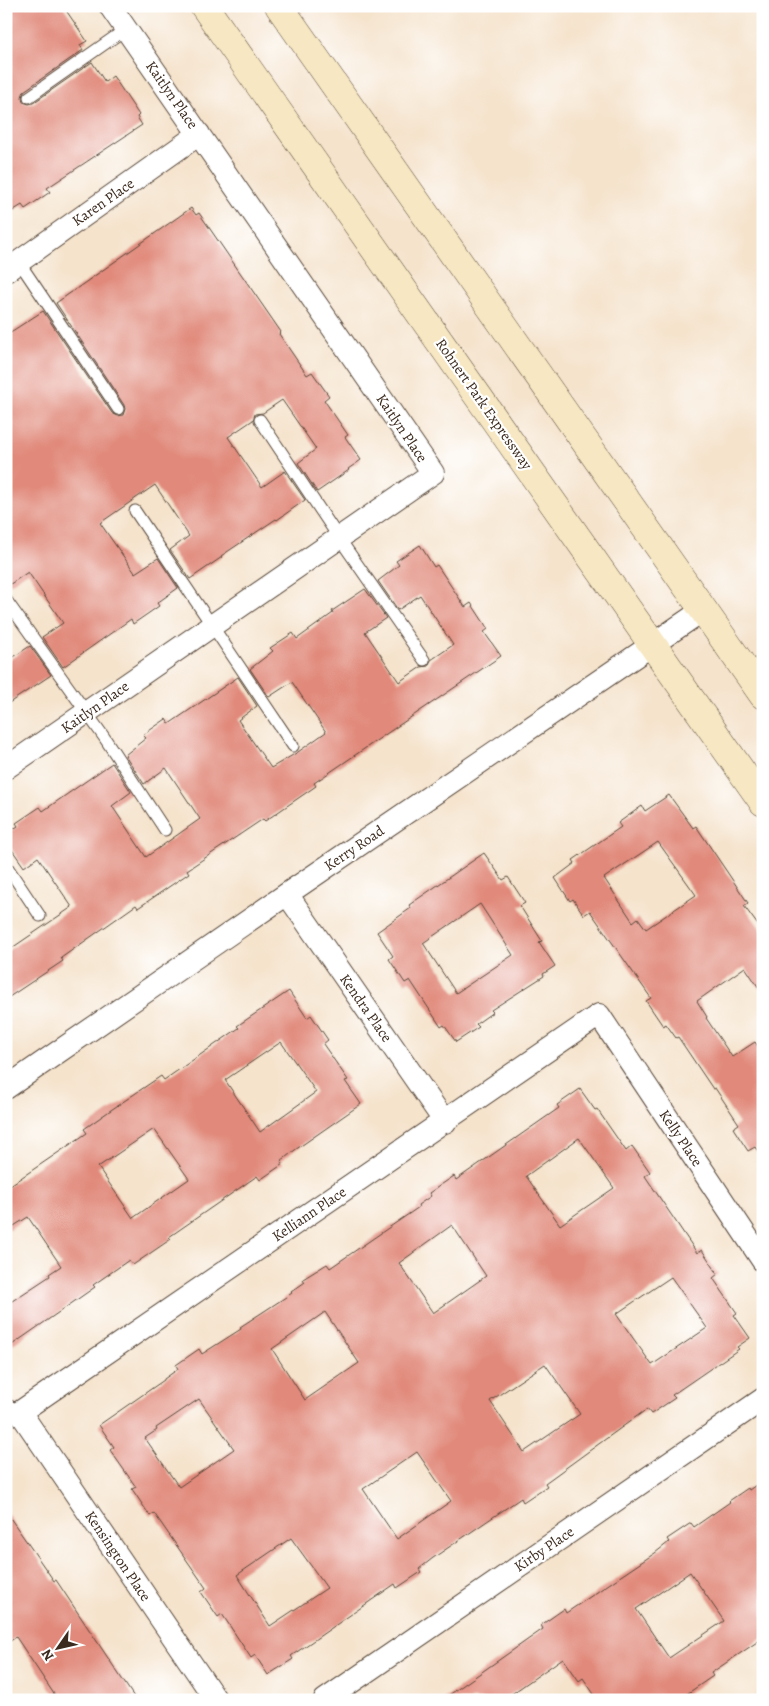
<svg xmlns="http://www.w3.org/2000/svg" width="769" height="1706" viewBox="0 0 769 1706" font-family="Alegreya,serif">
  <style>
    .building { fill: #e18a7c; fill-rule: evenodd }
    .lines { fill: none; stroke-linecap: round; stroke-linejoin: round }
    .lane-casing { stroke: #574638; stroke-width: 13 }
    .street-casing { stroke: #574638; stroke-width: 24 }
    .secondary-casing { stroke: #574638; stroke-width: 29 }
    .lane { stroke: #fff; stroke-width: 11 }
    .street { stroke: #fff; stroke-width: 22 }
    .secondary { stroke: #f7e8c3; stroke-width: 28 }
    .labels { text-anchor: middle; stroke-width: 4.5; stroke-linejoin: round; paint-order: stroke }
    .street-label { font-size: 15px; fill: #3b2a1e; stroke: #fff }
  </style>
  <rect width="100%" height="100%" fill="#fff"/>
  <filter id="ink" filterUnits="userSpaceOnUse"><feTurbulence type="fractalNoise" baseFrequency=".02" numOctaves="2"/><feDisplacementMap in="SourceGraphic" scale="10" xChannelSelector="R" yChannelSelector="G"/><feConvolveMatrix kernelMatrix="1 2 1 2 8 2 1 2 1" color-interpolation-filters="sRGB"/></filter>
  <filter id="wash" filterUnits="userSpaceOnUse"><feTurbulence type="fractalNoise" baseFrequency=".0096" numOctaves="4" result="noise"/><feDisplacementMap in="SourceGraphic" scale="20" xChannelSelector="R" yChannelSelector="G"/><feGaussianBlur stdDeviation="1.12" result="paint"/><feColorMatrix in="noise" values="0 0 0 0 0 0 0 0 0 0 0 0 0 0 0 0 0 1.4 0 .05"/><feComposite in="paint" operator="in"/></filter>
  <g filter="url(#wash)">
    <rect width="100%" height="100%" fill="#f5e3cc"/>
    <g id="blocks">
      <!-- building -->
      <path class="building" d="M 6,6 L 63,6 L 87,41 L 80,45 L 83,50 L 24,91 L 22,97 L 23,102 L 29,104 L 33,103 L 92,62 L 105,82 L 113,76 L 139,115 L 137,117 L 142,125 L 47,188 L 50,192 L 25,209 L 22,205 L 6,215 Z
        M 191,208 L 196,215 L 199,213 L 281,332 L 279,334 L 307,375 L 312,372 L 329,396 L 324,400 L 348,435 L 345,437 L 361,460 L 348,469 L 349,470 L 317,492 L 298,463 L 316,449 L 282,400 L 263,413 L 255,414 L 253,420 L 228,437 L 262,487 L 285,471 L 305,500 L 277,520 L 276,519 L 221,556 L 222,557 L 190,579 L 170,550 L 189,536 L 155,485 L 100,523 L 135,573 L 158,558 L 178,588 L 157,603 L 159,606 L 133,624 L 131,619 L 63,667 L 42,637 L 63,623 L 28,572 L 6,587 L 6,335 L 43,311 L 112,413 L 118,416 L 123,415 L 125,409 L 124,405 L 56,303 Z
        M 420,545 L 434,567 L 437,565 L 465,607 L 471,603 L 488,629 L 484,632 L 501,656 L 314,783 L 316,786 L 265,821 L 263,819 L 187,870 L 189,873 L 138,908 L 136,905 L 61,958 L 63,961 L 6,999 L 6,952 L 72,907 L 38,857 L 24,867 L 6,841 L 6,834 L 18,826 L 16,823 L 40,807 L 43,811 L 112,763 L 131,792 L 112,806 L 146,857 L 200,819 L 166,768 L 144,784 L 125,755 L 146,738 L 143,735 L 166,719 L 169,724 L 238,677 L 257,706 L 238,720 L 271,768 L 298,752 L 326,732 L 292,682 L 269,697 L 250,669 L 273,651 L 270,648 L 293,633 L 297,639 L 333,613 L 332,611 L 365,589 L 386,618 L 365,632 L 399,682 L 421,667 L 428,666 L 431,660 L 453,645 L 420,595 L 398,610 L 378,581 L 399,565 L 396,561 Z
        M 30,646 L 51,675 L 6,705 L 6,662 Z
        M 669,795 L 693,828 L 696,826 L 748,903 L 744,906 L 763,932 L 763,994 L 745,967 L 697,1001 L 707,1017 L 706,1018 L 732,1057 L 755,1042 L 763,1054 L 763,1159 L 755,1147 L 748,1151 L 733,1128 L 739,1124 L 715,1088 L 713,1089 L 678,1037 L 676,1038 L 666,1024 L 663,1026 L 646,1001 L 651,998 L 590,911 L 584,915 L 573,899 L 570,901 L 555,878 L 575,863 L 573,860 L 621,827 L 618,823 L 642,806 L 645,811 ZM 658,842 L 696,895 L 646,929 L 638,918 L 633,922 L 604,878 Z
        M 484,853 L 503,880 L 508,877 L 525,903 L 520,906 L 542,941 L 539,942 L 555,966 L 543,974 L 544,976 L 491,1010 L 493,1012 L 476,1024 L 479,1027 L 456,1042 L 444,1025 L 441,1027 L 410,980 L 405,983 L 389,959 L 393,956 L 377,932 L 411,908 L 409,905 ZM 480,904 L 513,955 L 456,993 L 423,943 Z
        M 289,991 L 307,1018 L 311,1015 L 328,1040 L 323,1044 L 348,1080 L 345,1081 L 361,1104 L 295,1150 L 281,1161 L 283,1164 L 260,1180 L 257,1176 L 169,1237 L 171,1239 L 133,1265 L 129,1260 L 93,1285 L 95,1287 L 6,1349 L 6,1305 L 50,1276 L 49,1274 L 61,1266 L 28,1217 L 6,1231 L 6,1188 L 87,1133 L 84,1129 L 108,1112 L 161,1076 L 164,1080 L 239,1028 L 237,1026 ZM 281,1042 L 316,1092 L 260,1132 L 225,1080 ZM 154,1129 L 189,1179 L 133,1218 L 98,1167 Z
        M 580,1089 L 595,1110 L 597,1109 L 626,1151 L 632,1146 L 650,1172 L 645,1176 L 697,1253 L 702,1250 L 718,1274 L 713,1278 L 737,1313 L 734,1315 L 750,1338 L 737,1347 L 739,1349 L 672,1395 L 675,1398 L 651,1414 L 647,1409 L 545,1483 L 547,1486 L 523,1502 L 521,1498 L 433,1558 L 419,1569 L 421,1572 L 397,1588 L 395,1584 L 291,1656 L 293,1659 L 268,1675 L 255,1655 L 251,1658 L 222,1614 L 218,1617 L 201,1592 L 206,1588 L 154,1513 L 150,1516 L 132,1489 L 136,1487 L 110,1450 L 114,1447 L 99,1425 L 164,1380 L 164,1379 L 178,1369 L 176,1365 L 199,1349 L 202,1354 L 241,1329 L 240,1327 L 292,1293 L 291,1292 L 305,1282 L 303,1279 L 327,1264 L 330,1268 L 419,1207 L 418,1205 L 431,1196 L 429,1193 L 454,1176 L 456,1180 L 559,1108 L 557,1105 ZM 579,1138 L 614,1188 L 560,1225 L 526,1176 ZM 452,1225 L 486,1276 L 433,1313 L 399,1263 ZM 671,1277 L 707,1328 L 652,1365 L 616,1314 ZM 325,1312 L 359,1363 L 305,1400 L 272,1349 ZM 545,1364 L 580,1414 L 524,1452 L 490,1401 ZM 199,1399 L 234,1449 L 179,1487 L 145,1438 L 157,1430 L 156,1428 ZM 417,1452 L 451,1501 L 397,1539 L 363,1489 ZM 291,1538 L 327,1588 L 270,1626 L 237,1575 Z
        M 763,1480 L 763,1638 L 711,1673 L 713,1676 L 678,1700 L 598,1700 L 583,1678 L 579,1681 L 563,1658 L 503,1700 L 442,1700 L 543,1629 L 541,1625 L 564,1609 L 566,1613 L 655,1553 L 669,1542 L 667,1539 L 691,1523 L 694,1527 L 730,1502 L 729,1501 L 748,1488 L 749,1490 ZM 690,1572 L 724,1621 L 669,1658 L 636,1609 Z
        M 6,1512 L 54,1581 L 56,1580 L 136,1700 L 58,1700 L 16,1637 L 6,1644 Z"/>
    </g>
  </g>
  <g filter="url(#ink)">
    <use href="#blocks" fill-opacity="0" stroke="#574638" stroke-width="1"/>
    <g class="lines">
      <defs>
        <path id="lane" d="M 29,97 L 126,29
          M 19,262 L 118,409
          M 260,420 L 339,538 L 424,660
          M 135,511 L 293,746
          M 6,600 L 104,737 L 165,830
          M 6,865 L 40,916
          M 6,1404 L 20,1412"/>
        <path id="street" d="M 6,271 L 199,134
          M 6,768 L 433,473 L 110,6
          M 287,894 L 445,1122
          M 6,1088 L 287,894 L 703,610
          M 216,1700 L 20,1412 L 599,1015 L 763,1261
          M 325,1700 L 763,1399"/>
        <path id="secondary" d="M 204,6 L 763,802
          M 279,6 L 763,695"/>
      </defs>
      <!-- lane casing -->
      <use href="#lane" class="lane-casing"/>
      <!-- street casing -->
      <use href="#street" class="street-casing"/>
      <!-- secondary casing -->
      <use href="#secondary" class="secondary-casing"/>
      <!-- lane -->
      <use href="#lane" class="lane"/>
      <!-- street -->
      <use href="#street" class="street"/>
      <!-- secondary -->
      <use href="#secondary" class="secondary"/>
    </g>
  </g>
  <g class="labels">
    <!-- street labels -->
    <g class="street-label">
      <text transform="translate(172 95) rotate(55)" y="5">Kaitlyn Place</text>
      <text transform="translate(103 202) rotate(-35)" y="5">Karen Place</text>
      <text transform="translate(484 404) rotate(55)" y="5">Rohnert Park Expressway</text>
      <text transform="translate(402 428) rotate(56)" y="5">Kaitlyn Place</text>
      <text transform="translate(95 707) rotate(-35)" y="5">Kaitlyn Place</text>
      <text transform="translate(354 848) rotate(-34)" y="5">Kerry Road</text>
      <text transform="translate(366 1008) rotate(55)" y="5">Kendra Place</text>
      <text transform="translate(681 1138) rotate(56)" y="5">Kelly Place</text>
      <text transform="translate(309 1214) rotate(-34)" y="5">Kelliann Place</text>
      <text transform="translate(544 1549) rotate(-34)" y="5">Kirby Place</text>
      <text transform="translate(118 1556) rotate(56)" y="5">Kensington Place</text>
    </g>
  </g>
  <!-- margin -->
  <rect width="769" height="1706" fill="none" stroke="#fff" stroke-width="25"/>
  <!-- north arrow -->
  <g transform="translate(58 1648) rotate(236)" stroke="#ffffff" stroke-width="4" paint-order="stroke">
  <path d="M0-4L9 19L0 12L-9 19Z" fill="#3b2a1e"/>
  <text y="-8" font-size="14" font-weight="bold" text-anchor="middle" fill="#3b2a1e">N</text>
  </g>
</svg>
